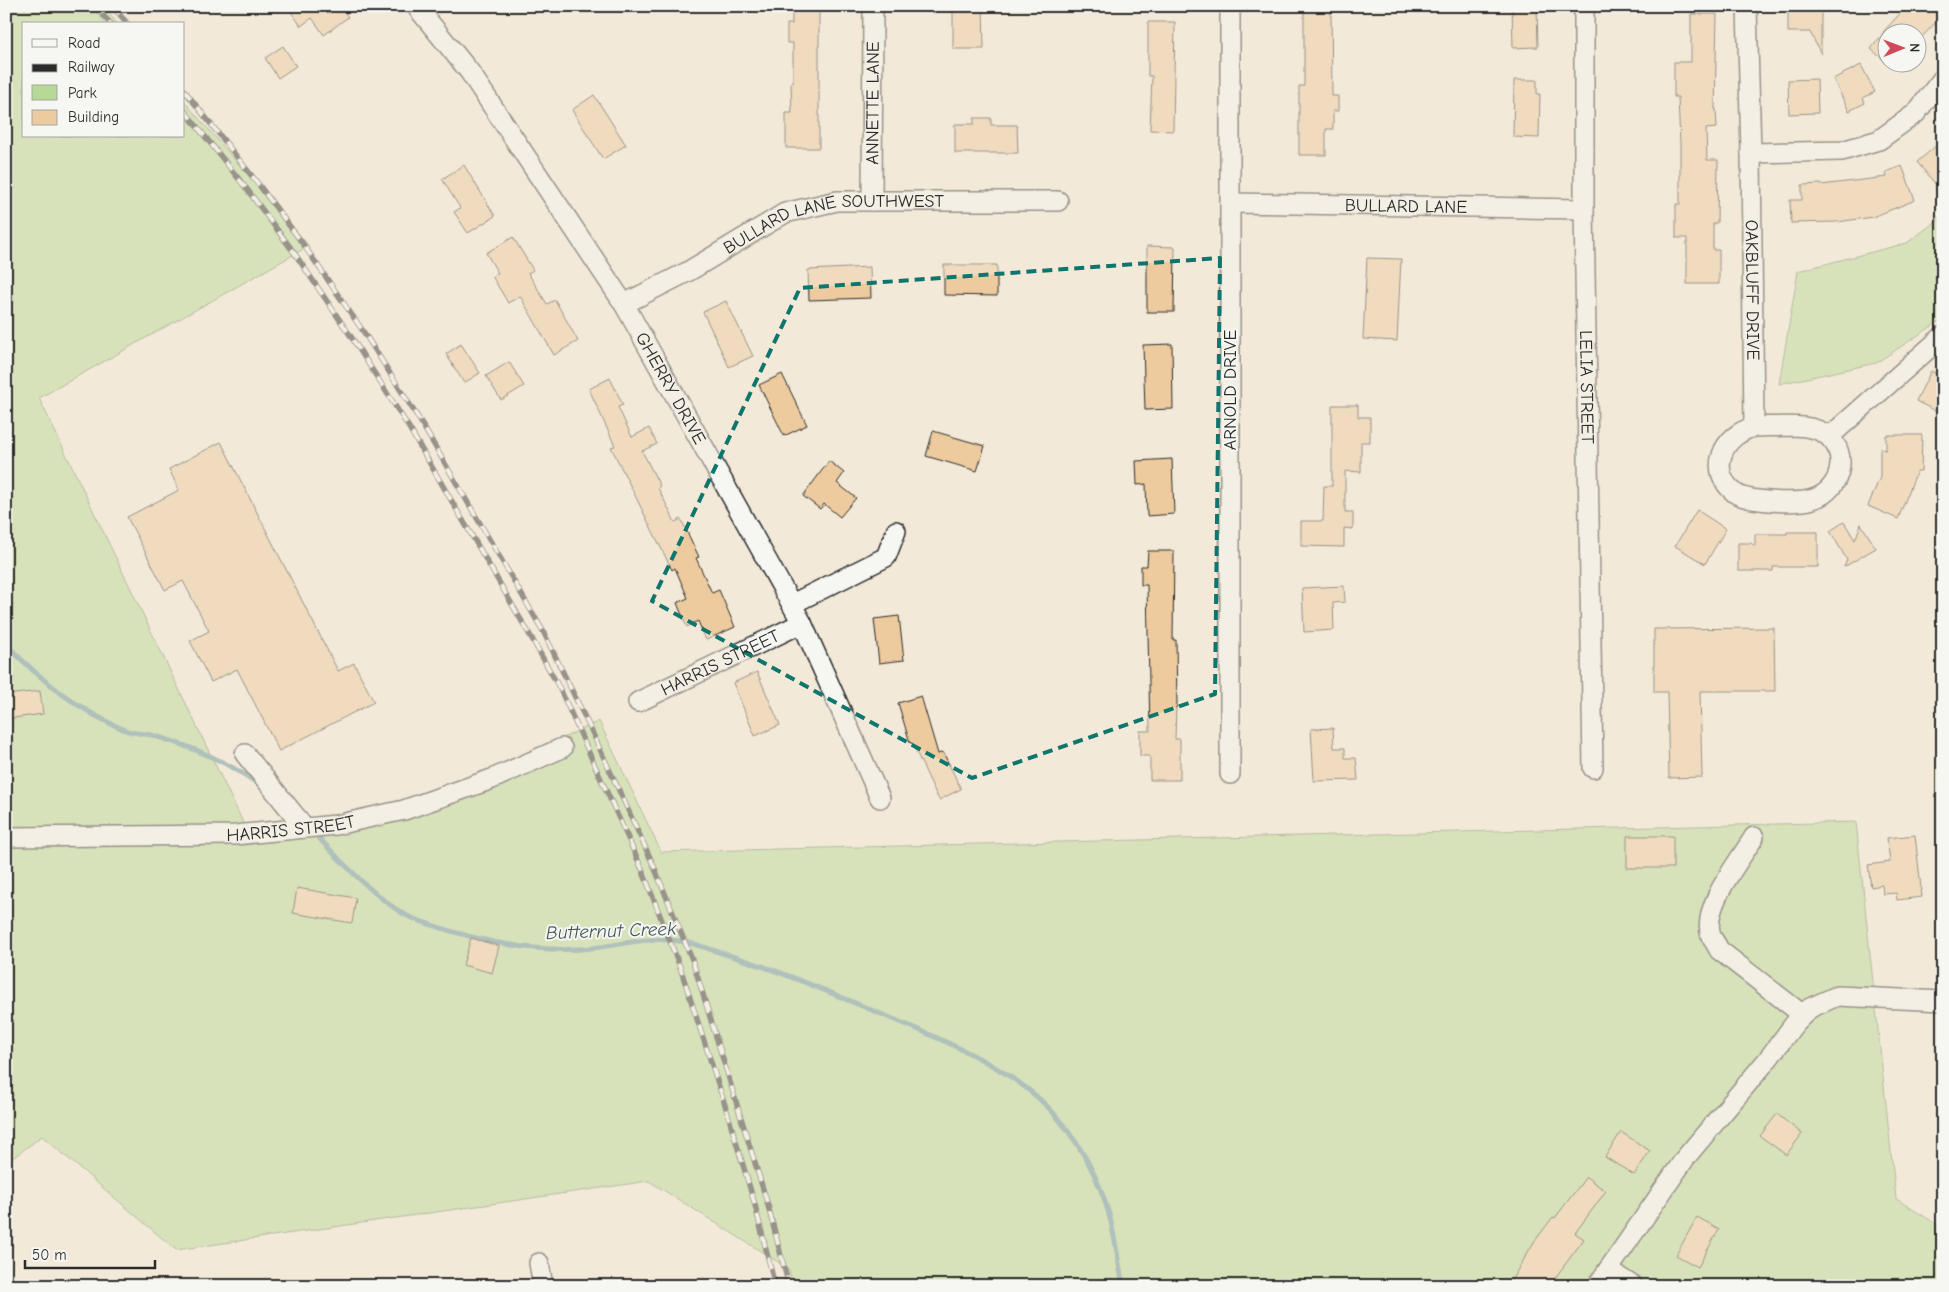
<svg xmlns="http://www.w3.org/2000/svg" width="1949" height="1292" viewBox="0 0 1949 1292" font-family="'Comic Neue',sans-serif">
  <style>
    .green { fill: #b6da95; stroke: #708260 }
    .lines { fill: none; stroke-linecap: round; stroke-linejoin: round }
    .stream { stroke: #619099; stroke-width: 5 }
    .building { fill: #edcb9e; stroke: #2b2b2b }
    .minor-casing { stroke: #2b2b2b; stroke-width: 22 }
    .minor { stroke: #f6f6f2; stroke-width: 19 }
    .rail-casing { stroke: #2b2b2b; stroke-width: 5.5 }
    .rail { stroke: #f6f6f2; stroke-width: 4; stroke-dasharray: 11; stroke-linecap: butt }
    .marked { fill: none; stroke: #0f766e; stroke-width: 4; stroke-dasharray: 10 6; stroke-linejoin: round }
    .labels { text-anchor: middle; stroke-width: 4; stroke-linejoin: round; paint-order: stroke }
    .street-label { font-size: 18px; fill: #2b2b2b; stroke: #f6f6f2 }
    .water-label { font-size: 19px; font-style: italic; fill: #425559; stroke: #f6f6f2 }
  </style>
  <rect width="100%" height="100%" fill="#f3e9d9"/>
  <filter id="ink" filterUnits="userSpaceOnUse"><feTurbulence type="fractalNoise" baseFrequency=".02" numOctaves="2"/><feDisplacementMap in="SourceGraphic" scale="10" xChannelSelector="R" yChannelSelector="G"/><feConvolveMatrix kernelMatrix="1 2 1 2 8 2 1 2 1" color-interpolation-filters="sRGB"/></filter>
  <g filter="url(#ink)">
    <!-- green -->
    <path class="green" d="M 6,6 L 102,6 L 118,24 L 24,24 L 24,136 L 184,136 L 184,101 L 309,246 L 39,398 L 250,837 L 459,787 L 599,721 L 661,852 L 1856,822 L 1896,1199 L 1943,1228 L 1943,1286 L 793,1286 L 789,1269 L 649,1181 L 176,1250 L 42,1136 L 6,1163 Z
      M 1943,216 L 1943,319 L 1876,363 L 1779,384 L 1798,271 L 1907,243 Z"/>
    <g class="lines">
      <!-- stream -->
      <path class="stream" d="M 6,644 C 39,679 81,712 125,730 C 135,734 145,733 155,736 C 193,747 229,762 261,786
        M 314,833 C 338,858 374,897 404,914 C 412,919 423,922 432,925 C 479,941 531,952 581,949 C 618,947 647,934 686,942 C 699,945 712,950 725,954 C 772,968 817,987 862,1006 C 927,1034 1017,1065 1061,1122 C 1082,1148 1099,1180 1108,1211 C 1115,1235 1118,1261 1123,1286"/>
    </g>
    <!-- building -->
    <path class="building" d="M 287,6 L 341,6 L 348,17 L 324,35 L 312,18 L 301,26 Z
      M 792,6 L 819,6 L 819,148 L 786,148 L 786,113 L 792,113 L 791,83 L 793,83 L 793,43 L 787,43 L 787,24 L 792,24 Z
      M 953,6 L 983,6 L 984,49 L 953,49 Z
      M 1512,6 L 1537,6 L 1538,47 L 1513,48 Z
      M 1788,6 L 1821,6 L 1821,54 L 1810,32 L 1788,32 Z
      M 1907,6 L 1943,6 L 1943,15 L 1916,43 L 1916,32 L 1886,32 L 1886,62 L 1871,49 L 1884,32 L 1883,32 Z
      M 1304,7 L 1331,7 L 1332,96 L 1338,96 L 1338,111 L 1333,111 L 1333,129 L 1326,129 L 1326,155 L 1299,155 L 1299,86 L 1304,86 Z
      M 1691,14 L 1717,14 L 1715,109 L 1716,109 L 1717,128 L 1706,129 L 1707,160 L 1718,160 L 1717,223 L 1713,223 L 1713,250 L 1719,250 L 1719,284 L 1687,284 L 1687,238 L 1676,238 L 1676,204 L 1680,204 L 1680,145 L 1678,97 L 1674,97 L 1674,62 L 1691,62 Z
      M 1148,22 L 1175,22 L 1173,131 L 1150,130 L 1152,76 L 1148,76 Z
      M 283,46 L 296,66 L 278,78 L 265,58 Z
      M 1861,65 L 1875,92 L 1863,98 L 1865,103 L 1849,111 L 1833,79 Z
      M 1817,79 L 1818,113 L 1789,114 L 1788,80 Z
      M 1514,80 L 1537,80 L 1537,94 L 1540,94 L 1539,138 L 1513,137 Z
      M 594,95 L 626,145 L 603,159 L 572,110 Z
      M 974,118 L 991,118 L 991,125 L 1017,125 L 1018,153 L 955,153 L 955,124 L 974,124 Z
      M 1943,140 L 1943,193 L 1917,162 Z
      M 464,165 L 495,216 L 468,233 L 454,212 L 460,208 L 442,179 Z
      M 1902,166 L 1915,200 L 1873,217 L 1837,222 L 1791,223 L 1790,200 L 1802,200 L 1802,185 L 1821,184 L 1821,185 L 1887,177 L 1886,172 Z
      M 513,237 L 533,270 L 528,273 L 547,304 L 555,300 L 578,341 L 554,355 L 520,296 L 508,303 L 492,276 L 498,273 L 486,253 Z
      M 1147,246 L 1175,247 L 1174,312 L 1147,312 Z
      M 1367,258 L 1401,259 L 1397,341 L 1363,339 Z
      M 944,265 L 997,265 L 997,296 L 944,295 Z
      M 870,267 L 871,298 L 809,300 L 808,270 Z
      M 726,301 L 753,356 L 729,367 L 703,312 Z
      M 461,344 L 480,373 L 464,383 L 446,354 Z
      M 1172,344 L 1173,409 L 1145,410 L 1143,345 Z
      M 509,362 L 524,386 L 501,400 L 486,376 Z
      M 1931,371 L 1943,377 L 1943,415 L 1916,401 Z
      M 782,374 L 807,425 L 784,436 L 759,385 Z
      M 610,378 L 623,405 L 618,407 L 632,437 L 649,428 L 657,444 L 642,451 L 660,486 L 658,488 L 675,522 L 681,519 L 699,557 L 696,558 L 712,593 L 719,590 L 735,627 L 706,640 L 698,621 L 687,627 L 677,603 L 688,598 L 675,568 L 672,570 L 611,447 L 615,446 L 589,389 Z
      M 1332,405 L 1358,405 L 1358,417 L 1370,417 L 1370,442 L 1361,442 L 1361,472 L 1345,471 L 1345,512 L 1353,512 L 1353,529 L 1344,528 L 1344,547 L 1301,546 L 1301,521 L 1323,521 L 1324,486 L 1332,486 Z
      M 933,431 L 985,446 L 977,471 L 926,456 Z
      M 1886,435 L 1922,435 L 1921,471 L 1917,471 L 1898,519 L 1868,506 L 1880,477 L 1880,449 L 1886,450 Z
      M 221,442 L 338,671 L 354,663 L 374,702 L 279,751 L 237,669 L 211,682 L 190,641 L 209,631 L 183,581 L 165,590 L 127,517 L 179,490 L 169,469 Z
      M 1172,459 L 1174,514 L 1147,516 L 1146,484 L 1137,485 L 1136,461 Z
      M 829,461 L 844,473 L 837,483 L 856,498 L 840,517 L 824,504 L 820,509 L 803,496 Z
      M 1697,510 L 1726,529 L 1705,564 L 1675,546 Z
      M 1844,522 L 1855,540 L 1861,524 L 1876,548 L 1844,567 L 1847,560 L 1830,531 Z
      M 1787,532 L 1818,532 L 1818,567 L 1773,567 L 1773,571 L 1738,571 L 1738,543 L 1751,543 L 1755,546 L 1755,534 L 1787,534 Z
      M 1148,551 L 1174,551 L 1173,640 L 1176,640 L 1177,707 L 1176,707 L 1175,739 L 1180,739 L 1180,780 L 1150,780 L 1150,756 L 1140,756 L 1140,731 L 1150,731 L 1147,585 L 1141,585 L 1141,566 L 1147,566 Z
      M 1344,586 L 1345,602 L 1333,603 L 1334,630 L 1304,632 L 1302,588 Z
      M 899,616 L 904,660 L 879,663 L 874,619 Z
      M 1774,628 L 1775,691 L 1700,691 L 1702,777 L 1669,778 L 1667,692 L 1654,692 L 1654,629 Z
      M 757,672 L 780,725 L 755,736 L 733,683 Z
      M 40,691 L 43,714 L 6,719 L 6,695 Z
      M 921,696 L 938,754 L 943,752 L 961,789 L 939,800 L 912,743 L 910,743 L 898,703 Z
      M 1333,728 L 1334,748 L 1345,748 L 1345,758 L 1356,758 L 1358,780 L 1314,781 L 1311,729 Z
      M 1915,835 L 1922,897 L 1897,900 L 1896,893 L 1883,894 L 1882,885 L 1871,887 L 1868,865 L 1890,862 L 1887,838 Z
      M 1627,836 L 1673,836 L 1673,868 L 1627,868 Z
      M 297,888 L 356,898 L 352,923 L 293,913 Z
      M 471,938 L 499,946 L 492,973 L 463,965 Z
      M 1777,1114 L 1802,1134 L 1786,1155 L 1760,1136 Z
      M 1621,1132 L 1650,1151 L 1634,1175 L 1605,1157 Z
      M 1586,1177 L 1606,1191 L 1575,1233 L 1584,1239 L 1549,1286 L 1508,1286 L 1534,1242 L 1553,1217 L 1555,1218 Z
      M 1697,1217 L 1719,1229 L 1698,1267 L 1676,1255 Z"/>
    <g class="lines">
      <defs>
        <g id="minor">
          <path id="s1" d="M 416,6 L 469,71 L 624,304 L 802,623 L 880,798"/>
          <path id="s2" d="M 1584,6 L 1584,209 L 1593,768"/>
          <path id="s3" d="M 1747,6 L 1751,153 L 1754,427"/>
          <path d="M 1751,153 L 1842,151 L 1879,140 L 1916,113 L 1943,78"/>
          <path id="s4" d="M 872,201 L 873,6"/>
          <path id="s5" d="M 1230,203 L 1584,209"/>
          <path id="s6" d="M 624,304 L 689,271 L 785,213 L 837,201 L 1058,201"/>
          <path d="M 1754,427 C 1772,427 1806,423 1822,432 C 1851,448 1843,490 1813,499 C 1798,504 1747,502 1735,493 C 1707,471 1722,435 1754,427 Z"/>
          <path d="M 1829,437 L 1943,336"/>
          <path d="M 792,604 L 886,557 L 896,531"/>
          <path id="s7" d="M 638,702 L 802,623"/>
          <path d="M 245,754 L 305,828"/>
          <path d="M 1230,774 L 1230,6"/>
          <path id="s8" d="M 6,837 L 235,835 L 336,825 L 404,810 L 492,779 L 562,748"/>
          <path d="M 1754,837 C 1739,862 1701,907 1711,936 C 1713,940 1717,945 1719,950 L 1803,1015"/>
          <path d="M 539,1263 L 543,1286"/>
          <path d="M 1608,1270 L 1633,1286"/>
          <path d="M 1597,1286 L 1686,1157 L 1768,1059 L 1795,1023 L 1810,1008 L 1837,996 L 1943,1001"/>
        </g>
      </defs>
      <!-- minor casing -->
      <use href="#minor" class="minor-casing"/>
      <!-- minor -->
      <use href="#minor" class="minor"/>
      <defs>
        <path id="rail" d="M 94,6 L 111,24
          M 112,6 L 128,24
          M 184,90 L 256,181 L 303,244 L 363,331 L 419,419 L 543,631 L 592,732 L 653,864 L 693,962 L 767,1202 L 789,1286
          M 184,110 L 246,188 L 293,251 L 352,338 L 408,426 L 531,637 L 560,689 L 642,869 L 680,967 L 725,1105 L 755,1205 L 775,1286"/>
      </defs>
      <!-- rail casing -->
      <use href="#rail" class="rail-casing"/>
      <!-- rail -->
      <use href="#rail" class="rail"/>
    </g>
  </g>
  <!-- marked area -->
  <path d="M0 0H1949V1292H0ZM 1220,258 L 1215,694 L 972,778 L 652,601 L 800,288 Z" fill="#f3e9d9" fill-opacity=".55" fill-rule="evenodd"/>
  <path class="marked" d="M 1220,258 L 1215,694 L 972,778 L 652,601 L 800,288 Z"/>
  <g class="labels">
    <!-- street labels -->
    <g class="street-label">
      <text dy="6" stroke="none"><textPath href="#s4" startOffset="98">ANNETTE LANE</textPath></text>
      <text dy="6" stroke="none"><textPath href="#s5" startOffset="176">BULLARD LANE</textPath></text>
      <text dy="6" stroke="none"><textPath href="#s6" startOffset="230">BULLARD LANE SOUTHWEST</textPath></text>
      <text dy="6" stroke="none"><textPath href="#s3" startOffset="284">OAKBLUFF DRIVE</textPath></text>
      <text dy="6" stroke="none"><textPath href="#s2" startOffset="381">LELIA STREET</textPath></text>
      <text dy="6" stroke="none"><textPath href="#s1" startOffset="460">GHERRY DRIVE</textPath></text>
      <text transform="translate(1230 390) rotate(-90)" y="6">ARNOLD DRIVE</text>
      <text dy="6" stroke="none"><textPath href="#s7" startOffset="91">HARRIS STREET</textPath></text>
      <text dy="6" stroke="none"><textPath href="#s8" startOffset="285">HARRIS STREET</textPath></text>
    </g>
    <!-- water labels -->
    <g class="water-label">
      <text transform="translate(611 930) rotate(-2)" y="7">Butternut Creek</text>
    </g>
  </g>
  <!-- margin -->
  <rect width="1949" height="1292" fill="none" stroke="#f6f6f2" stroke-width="25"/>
  <rect x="12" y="12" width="1924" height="1267" fill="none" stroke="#2b2b2b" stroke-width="2" filter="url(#ink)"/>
  <!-- legend -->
  <rect x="22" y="22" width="162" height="115" fill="#f6f6f2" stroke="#a5a5a2"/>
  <rect x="32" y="39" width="25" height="8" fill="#f6f6f2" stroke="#a5a5a2"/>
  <text x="68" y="48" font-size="15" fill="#2b2b2b">Road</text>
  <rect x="32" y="64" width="25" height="8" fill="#2b2b2b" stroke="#a5a5a2"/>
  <text x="68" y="72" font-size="15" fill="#2b2b2b">Railway</text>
  <rect x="32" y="85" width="25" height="15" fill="#b6da95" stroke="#a5a5a2"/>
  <text x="68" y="98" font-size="15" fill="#2b2b2b">Park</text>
  <rect x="32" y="110" width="25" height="15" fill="#edcb9e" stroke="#a5a5a2"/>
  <text x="68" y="122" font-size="15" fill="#2b2b2b">Building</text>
  <!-- north arrow -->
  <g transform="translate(1902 48) rotate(89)"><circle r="24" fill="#f6f6f2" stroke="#a5a5a2"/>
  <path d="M0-4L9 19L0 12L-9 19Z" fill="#d1495b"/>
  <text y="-8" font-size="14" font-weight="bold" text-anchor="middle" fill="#2b2b2b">N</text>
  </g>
  <!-- scale -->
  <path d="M25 1260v8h130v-8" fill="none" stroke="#2b2b2b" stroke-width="2.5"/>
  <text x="32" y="1260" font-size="15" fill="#2b2b2b" stroke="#f6f6f2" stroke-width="4" paint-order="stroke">50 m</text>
</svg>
